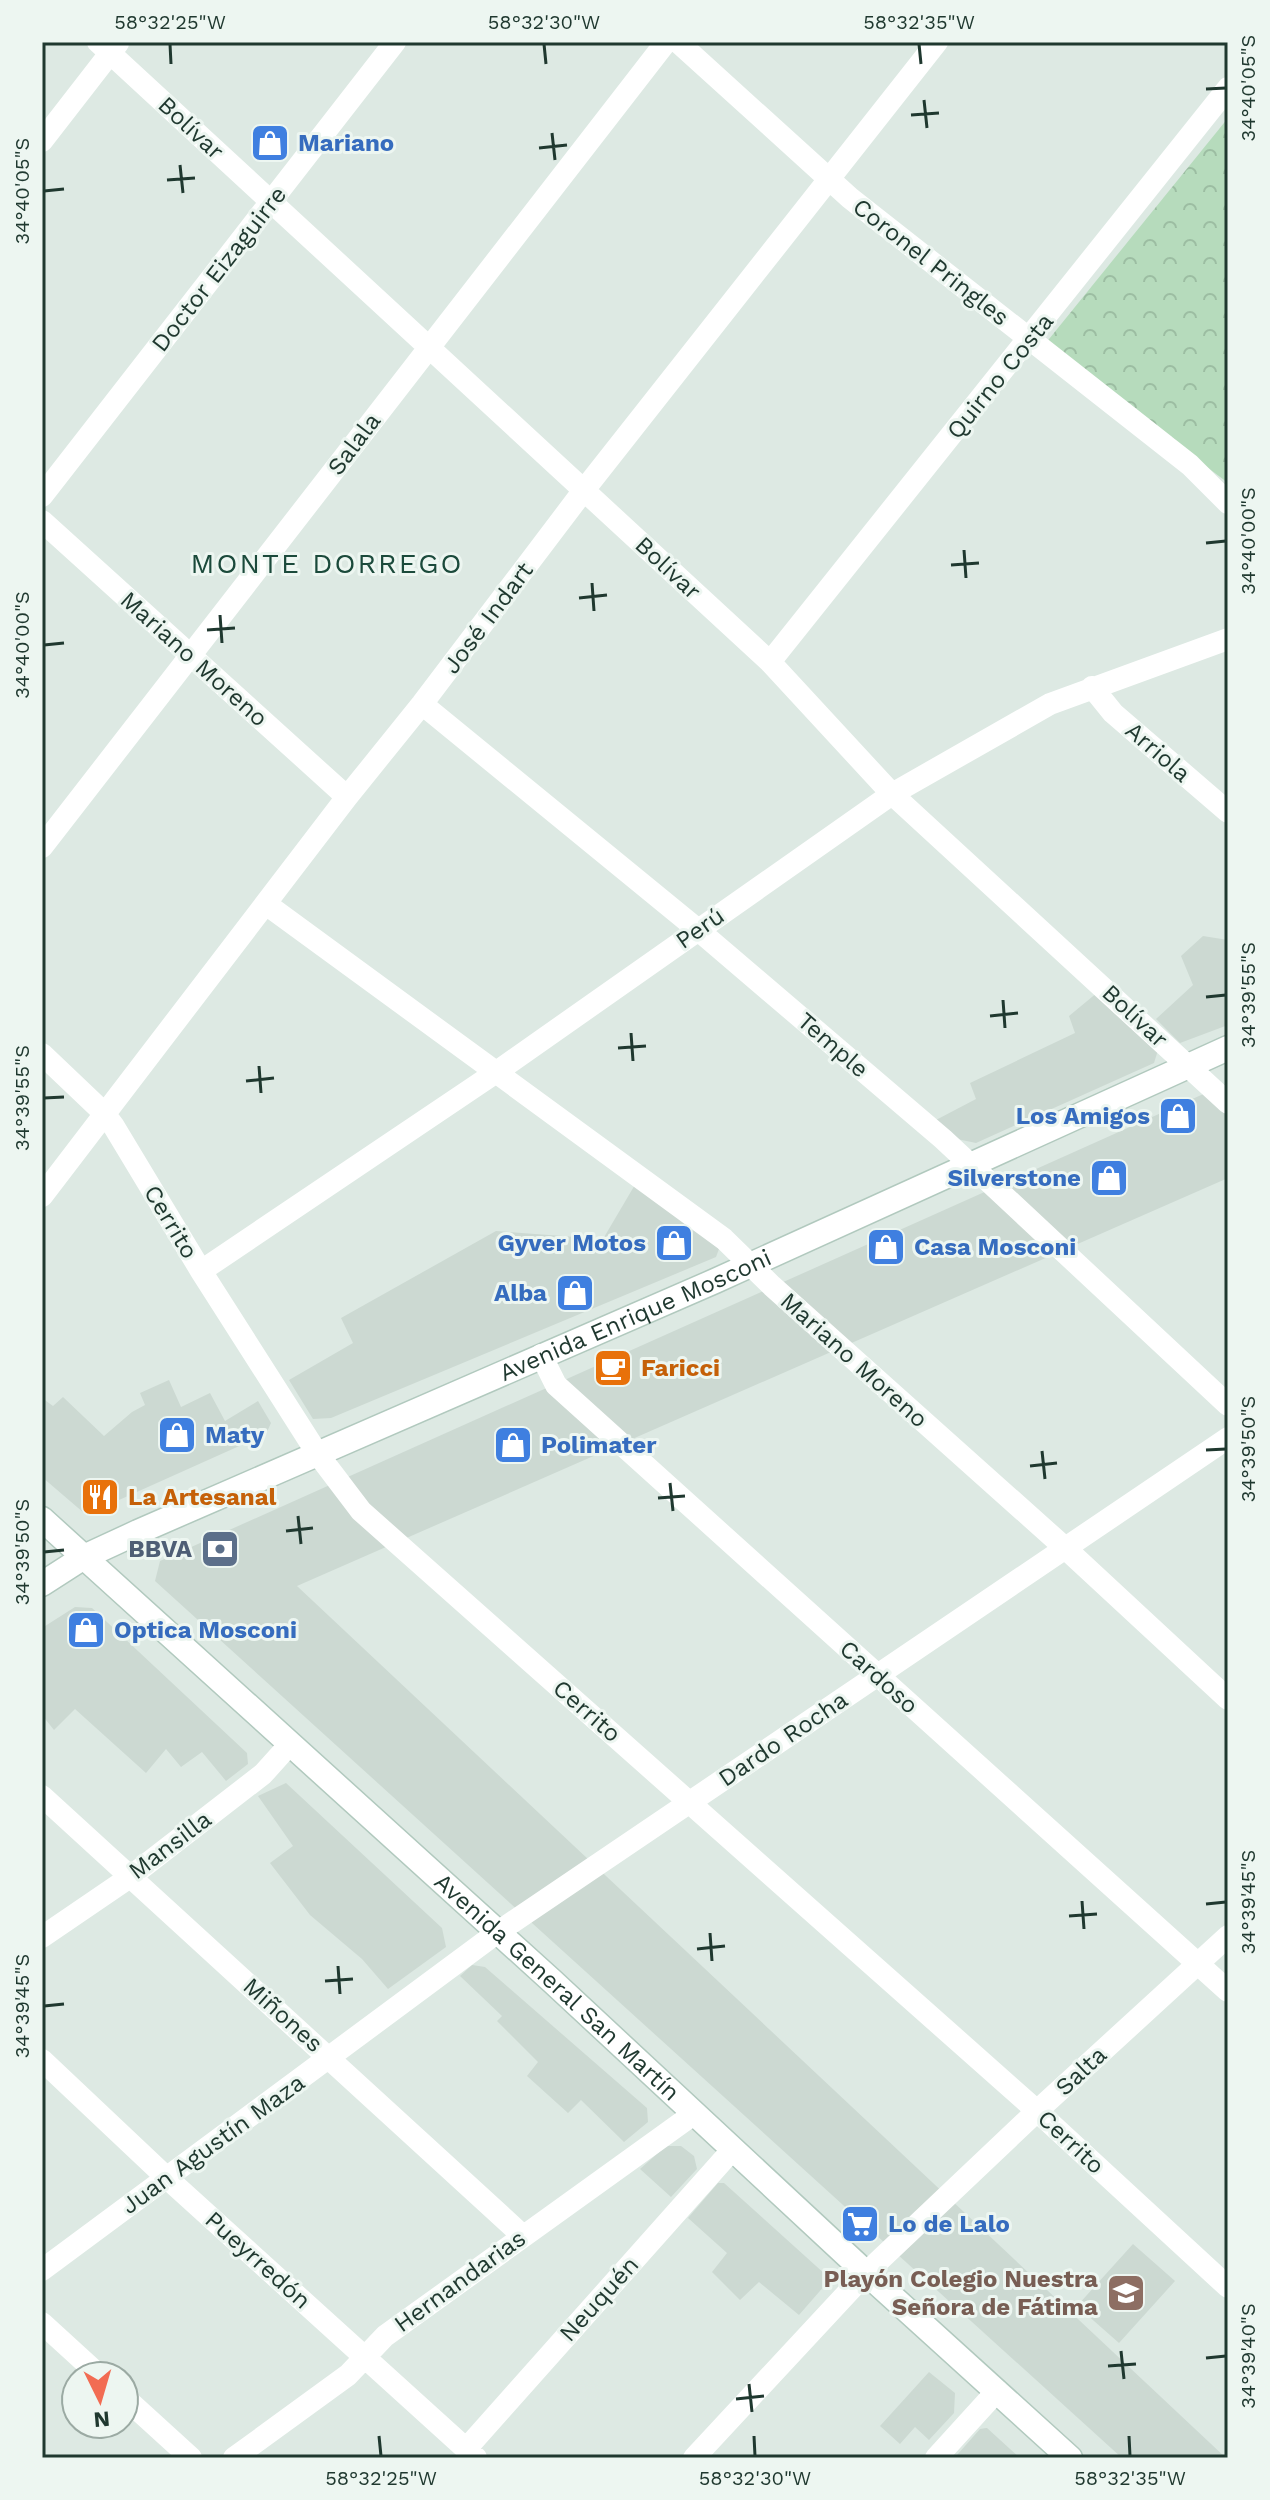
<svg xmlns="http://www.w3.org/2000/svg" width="1270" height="2500" viewBox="0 0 1270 2500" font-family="'Work Sans',sans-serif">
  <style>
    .built { fill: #ccd9d2 }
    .forest { fill: url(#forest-crowns) }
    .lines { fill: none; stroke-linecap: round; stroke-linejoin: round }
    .secondary-casing { stroke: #b1c9be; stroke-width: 27 }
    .street { stroke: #fff; stroke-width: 22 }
    .secondary { stroke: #fff; stroke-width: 24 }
    .ticks { fill: none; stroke: #1f382f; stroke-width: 3 }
    .labels { text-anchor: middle; stroke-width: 6; stroke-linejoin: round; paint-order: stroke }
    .street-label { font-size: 24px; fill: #1f382f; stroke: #edf6f1 }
    .shop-label { font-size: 24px; font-weight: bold; fill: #366cbe; stroke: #edf6f1; text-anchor: start }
    .food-label { font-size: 24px; font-weight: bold; fill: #c56008; stroke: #edf6f1; text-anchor: start }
    .service-label { font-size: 24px; font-weight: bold; fill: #4e5e75; stroke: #edf6f1; text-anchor: end }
    .education-label { font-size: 24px; font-weight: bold; fill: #785e54; stroke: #edf6f1; text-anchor: end }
    .quarter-label { font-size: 28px; letter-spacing: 2px; fill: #1b4a3b; stroke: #edf6f1 }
    .neatline { fill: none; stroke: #1f382f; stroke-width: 3 }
    .ticks-label { font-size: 20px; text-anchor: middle; fill: #1f382f }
  </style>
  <defs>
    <pattern id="forest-crowns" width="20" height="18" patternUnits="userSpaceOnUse" patternTransform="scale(2)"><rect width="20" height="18" fill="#b6dbbc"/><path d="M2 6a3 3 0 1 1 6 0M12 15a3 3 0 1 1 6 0" fill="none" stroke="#9cbda2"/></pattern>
  </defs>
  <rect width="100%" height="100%" fill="#dde9e3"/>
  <!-- built -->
  <path class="built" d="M 1203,936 L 1228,940 L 1228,1025 L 1180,1043 L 1156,1019 L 1193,985 L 1181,956 Z
    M 1098,992 L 1158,1050 L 1154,1063 L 976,1143 L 957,1139 L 934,1121 L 976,1099 L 970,1083 L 1075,1033 L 1069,1016 Z
    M 1228,1083 L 1228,1178 L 297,1586 L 1226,2458 L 1122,2458 L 155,1581 L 160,1561 Z
    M 636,1183 L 719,1249 L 716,1257 L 331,1418 L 313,1419 L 289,1380 L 353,1343 L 341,1318 L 496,1231 L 603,1239 Z
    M 169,1380 L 181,1407 L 210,1393 L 225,1421 L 258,1401 L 271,1423 L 266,1434 L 90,1513 L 84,1513 L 42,1477 L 42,1398 L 53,1406 L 63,1397 L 104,1436 L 132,1412 L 145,1405 L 140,1393 Z
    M 75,1607 L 92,1608 L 247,1753 L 248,1764 L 226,1781 L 202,1752 L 181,1767 L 166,1749 L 146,1773 L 75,1709 L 54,1730 L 42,1715 L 42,1628 Z
    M 286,1783 L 442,1928 L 446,1947 L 388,1989 L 362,1959 L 310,1915 L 270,1863 L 293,1846 L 258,1796 Z
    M 472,1965 L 485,1967 L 647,2108 L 648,2122 L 624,2142 L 581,2100 L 568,2113 L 527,2076 L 538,2062 L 497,2021 L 502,2016 L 460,1976 Z
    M 666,2146 L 681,2146 L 694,2156 L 697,2169 L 671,2197 L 640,2169 Z
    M 718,2183 L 724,2183 L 826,2275 L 826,2284 L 799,2315 L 759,2282 L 740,2300 L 712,2272 L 727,2253 L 688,2218 Z
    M 1133,2244 L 1175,2281 L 1119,2343 L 1077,2306 Z
    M 929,2372 L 955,2393 L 954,2413 L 929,2440 L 915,2427 L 900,2444 L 880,2426 Z
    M 986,2428 L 987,2428 L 1020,2458 L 960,2458 L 957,2455 L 980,2429 Z"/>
  <!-- forest -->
  <path class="forest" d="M 1228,118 L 1228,483 L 1045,344 Z"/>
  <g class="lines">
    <defs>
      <g id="secondary">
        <path id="s1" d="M 42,1519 L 552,1981 L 866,2273 L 1070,2458"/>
        <path id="s2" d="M 42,1584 L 84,1557 L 138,1532 L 715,1281 L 1228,1048"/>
      </g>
    </defs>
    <!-- secondary casing -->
    <use href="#secondary" class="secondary-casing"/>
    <!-- street -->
    <path class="street" d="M 98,42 L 770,662 L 892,794 L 1228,1103
      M 678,42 L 850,198 L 1190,465 L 1228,503
      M 42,141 L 118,43
      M 42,496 L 395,42
      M 42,521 L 347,797
      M 770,662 L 1228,88
      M 1092,687 L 1113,713 L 1228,812
      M 422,704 L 697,929 L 943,1139 L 1228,1405
      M 42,847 L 666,42
      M 266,904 L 724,1239 L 772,1286 L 1064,1547 L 1228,1699
      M 42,1054 L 104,1113 L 113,1125 L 201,1271 L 317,1453 L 361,1511 L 1037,2111 L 1228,2287
      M 42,1196 L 347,797 L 422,704 L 584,490 L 937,42
      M 201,1271 L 495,1073 L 892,794 L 1050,704 L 1228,639
      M 541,1355 L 556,1385 L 1228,1991
      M 42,1796 L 522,2235
      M 42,1937 L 130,1877 L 263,1774 L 290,1744
      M 42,2060 L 167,2178 L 476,2458
      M 42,2270 L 498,1932 L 1228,1438
      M 42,2323 L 100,2376
      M 124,2397 L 191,2458
      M 466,2449 L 733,2149
      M 234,2458 L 348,2375 L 385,2336 L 695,2113
      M 694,2458 L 866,2273 L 1037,2111 L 1228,1936
      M 936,2458 L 997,2391"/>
    <!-- secondary -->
    <use href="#secondary" class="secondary"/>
  </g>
  <!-- ticks -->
  <path class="ticks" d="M 170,44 L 171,64M 544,44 L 546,64M 919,44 L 921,64M 1206,89 L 1226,88M 924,100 L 927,128M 911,115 L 939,113M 552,133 L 555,160M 539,148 L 567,145M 180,165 L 183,193M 167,180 L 195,178M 44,191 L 64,189M 1206,543 L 1226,541M 964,550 L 966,578M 951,565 L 979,563M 592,583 L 594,611M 579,598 L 607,595M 220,615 L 222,643M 207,630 L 235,628M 44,645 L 64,643M 1206,997 L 1226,995M 1003,1000 L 1005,1028M 990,1016 L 1018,1013M 631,1033 L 633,1061M 618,1048 L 646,1046M 259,1066 L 261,1093M 246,1081 L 274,1078M 44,1098 L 64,1097M 1206,1450 L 1226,1449M 1042,1451 L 1045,1479M 1030,1466 L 1057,1463M 670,1483 L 673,1511M 658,1498 L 685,1496M 298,1516 L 301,1544M 286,1531 L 313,1528M 44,1552 L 64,1550M 1082,1901 L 1084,1929M 1206,1904 L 1226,1902M 1069,1916 L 1097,1914M 710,1933 L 712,1961M 697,1949 L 725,1946M 338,1966 L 340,1994M 325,1981 L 353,1979M 44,2006 L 64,2004M 1121,2351 L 1124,2379M 1206,2358 L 1226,2356M 1108,2366 L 1136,2364M 749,2384 L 752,2412M 736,2399 L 764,2396M 379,2436 L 381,2456M 754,2436 L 755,2456M 1129,2436 L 1130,2456"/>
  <!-- icons -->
  <defs>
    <symbol id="shop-square" viewBox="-11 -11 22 22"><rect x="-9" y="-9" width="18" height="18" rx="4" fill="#3f7fe0" stroke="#edf6f1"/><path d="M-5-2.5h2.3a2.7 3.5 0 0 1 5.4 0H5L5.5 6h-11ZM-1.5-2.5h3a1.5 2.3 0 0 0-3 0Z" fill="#fff"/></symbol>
    <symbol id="cafe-square" viewBox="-11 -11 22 22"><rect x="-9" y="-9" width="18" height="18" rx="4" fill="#e8710a" stroke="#edf6f1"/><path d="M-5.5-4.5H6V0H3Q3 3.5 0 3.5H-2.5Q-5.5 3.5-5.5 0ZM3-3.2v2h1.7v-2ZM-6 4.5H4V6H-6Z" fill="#fff"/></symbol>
    <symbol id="restaurant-square" viewBox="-11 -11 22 22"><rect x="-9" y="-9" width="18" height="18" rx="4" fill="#e8710a" stroke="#edf6f1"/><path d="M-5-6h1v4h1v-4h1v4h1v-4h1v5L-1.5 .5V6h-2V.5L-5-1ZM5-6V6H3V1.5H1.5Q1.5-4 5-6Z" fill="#fff"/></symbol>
    <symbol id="bank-square" viewBox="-11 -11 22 22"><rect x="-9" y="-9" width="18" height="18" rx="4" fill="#5c6f8a" stroke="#edf6f1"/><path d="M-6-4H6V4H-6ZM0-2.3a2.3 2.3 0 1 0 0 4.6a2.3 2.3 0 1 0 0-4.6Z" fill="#fff"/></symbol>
    <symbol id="supermarket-square" viewBox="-11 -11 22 22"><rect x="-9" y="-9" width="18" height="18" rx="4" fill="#3f7fe0" stroke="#edf6f1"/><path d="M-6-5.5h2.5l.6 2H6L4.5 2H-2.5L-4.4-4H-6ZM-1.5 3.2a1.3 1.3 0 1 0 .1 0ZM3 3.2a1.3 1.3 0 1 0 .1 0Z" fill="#fff"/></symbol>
    <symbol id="school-square" viewBox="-11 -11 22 22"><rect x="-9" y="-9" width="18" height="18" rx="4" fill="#8d6e63" stroke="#edf6f1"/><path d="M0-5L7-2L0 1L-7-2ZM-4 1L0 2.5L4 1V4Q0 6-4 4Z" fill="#fff"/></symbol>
  </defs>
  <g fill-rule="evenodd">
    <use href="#shop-square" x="248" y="121" width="44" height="44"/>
    <use href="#shop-square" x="1156" y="1094" width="44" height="44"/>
    <use href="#shop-square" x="1087" y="1156" width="44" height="44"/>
    <use href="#shop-square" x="652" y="1221" width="44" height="44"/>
    <use href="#shop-square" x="864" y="1225" width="44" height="44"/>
    <use href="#shop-square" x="553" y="1271" width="44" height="44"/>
    <use href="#cafe-square" x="591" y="1346" width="44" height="44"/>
    <use href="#shop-square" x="155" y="1413" width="44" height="44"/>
    <use href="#shop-square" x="491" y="1423" width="44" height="44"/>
    <use href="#restaurant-square" x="78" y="1475" width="44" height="44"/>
    <use href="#bank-square" x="198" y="1527" width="44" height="44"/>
    <use href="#shop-square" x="64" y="1608" width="44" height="44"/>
    <use href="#supermarket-square" x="838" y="2202" width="44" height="44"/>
    <use href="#school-square" x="1104" y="2271" width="44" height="44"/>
  </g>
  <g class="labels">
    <!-- street labels -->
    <g class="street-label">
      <text transform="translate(191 128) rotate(43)" y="8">Bolívar</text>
      <text transform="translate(931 262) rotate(38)" y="8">Coronel Pringles</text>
      <text transform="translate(219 269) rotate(-52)" y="8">Doctor Eizaguirre</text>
      <text transform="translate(1000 376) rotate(-51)" y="8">Quirno Costa</text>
      <text transform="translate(354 444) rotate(-53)" y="8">Salala</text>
      <text transform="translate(668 568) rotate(43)" y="8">Bolívar</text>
      <text transform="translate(488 618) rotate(-53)" y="8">José Indart</text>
      <text transform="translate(194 659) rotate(42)" y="8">Mariano Moreno</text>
      <text transform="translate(1158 752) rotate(41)" y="8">Arriola</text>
      <text transform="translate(700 928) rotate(-35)" y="8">Perú</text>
      <text transform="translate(1135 1016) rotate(43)" y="8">Bolívar</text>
      <text transform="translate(833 1045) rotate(41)" y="8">Temple</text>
      <text transform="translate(171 1222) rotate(59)" y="8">Cerrito</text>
      <text dy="8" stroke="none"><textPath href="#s2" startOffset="652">Avenida Enrique Mosconi</textPath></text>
      <text transform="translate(854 1360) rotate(42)" y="8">Mariano Moreno</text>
      <text transform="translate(879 1677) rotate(42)" y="8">Cardoso</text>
      <text transform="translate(587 1711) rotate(41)" y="8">Cerrito</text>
      <text transform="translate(783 1739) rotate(-34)" y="8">Dardo Rocha</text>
      <text transform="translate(170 1845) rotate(-37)" y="8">Mansilla</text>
      <text dy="8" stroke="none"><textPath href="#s1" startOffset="696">Avenida General San Martín</textPath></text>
      <text transform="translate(283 2015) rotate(42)" y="8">Miñones</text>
      <text transform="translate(1081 2071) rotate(-43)" y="8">Salta</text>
      <text transform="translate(1071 2142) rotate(43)" y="8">Cerrito</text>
      <text transform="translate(213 2144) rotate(-36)" y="8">Juan Agustín Maza</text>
      <text transform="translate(258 2260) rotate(42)" y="8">Pueyrredón</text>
      <text transform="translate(460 2281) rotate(-36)" y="8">Hernandarias</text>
      <text transform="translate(599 2299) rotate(-48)" y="8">Neuquén</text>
    </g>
    <!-- shop labels -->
    <g class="shop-label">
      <text x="298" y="151">Mariano</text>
      <text x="1150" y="1124" text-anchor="end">Los Amigos</text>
      <text x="1081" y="1186" text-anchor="end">Silverstone</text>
      <text x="646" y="1251" text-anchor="end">Gyver Motos</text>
      <text x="914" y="1255">Casa Mosconi</text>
      <text x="547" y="1301" text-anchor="end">Alba</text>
      <text x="205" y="1443">Maty</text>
      <text x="541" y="1453">Polimater</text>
      <text x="114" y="1638">Optica Mosconi</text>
      <text x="888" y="2232">Lo de Lalo</text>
    </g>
    <!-- food labels -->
    <g class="food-label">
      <text x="641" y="1376">Faricci</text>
      <text x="128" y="1505">La Artesanal</text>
    </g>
    <!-- service labels -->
    <g class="service-label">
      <text x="192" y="1557">BBVA</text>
    </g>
    <!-- education labels -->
    <g class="education-label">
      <text x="1098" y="2287">Playón Colegio Nuestra<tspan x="1098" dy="28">Señora de Fátima</tspan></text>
    </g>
    <!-- quarter labels -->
    <g class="quarter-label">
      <text x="327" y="573">MONTE DORREGO</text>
    </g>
  </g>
  <!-- border -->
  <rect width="1270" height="2500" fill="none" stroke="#edf6f1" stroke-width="88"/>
  <!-- north arrow -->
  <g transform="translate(100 2400) rotate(175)"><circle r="38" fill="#edf6f1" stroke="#9baaa3" stroke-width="2"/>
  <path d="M0-6L14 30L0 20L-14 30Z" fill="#f26c53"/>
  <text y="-12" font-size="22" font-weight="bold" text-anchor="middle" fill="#1f382f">N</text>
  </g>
  <rect x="44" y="44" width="1182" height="2412" class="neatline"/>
  <g class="ticks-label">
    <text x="170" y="29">58°32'25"W</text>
    <text x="544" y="29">58°32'30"W</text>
    <text x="919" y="29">58°32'35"W</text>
    <text transform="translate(1248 88) rotate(-90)" y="7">34°40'05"S</text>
    <text transform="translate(22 191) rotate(-90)" y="7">34°40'05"S</text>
    <text transform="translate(1248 541) rotate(-90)" y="7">34°40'00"S</text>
    <text transform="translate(22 645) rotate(-90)" y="7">34°40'00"S</text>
    <text transform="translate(1248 995) rotate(-90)" y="7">34°39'55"S</text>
    <text transform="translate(22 1098) rotate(-90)" y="7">34°39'55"S</text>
    <text transform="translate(1248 1449) rotate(-90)" y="7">34°39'50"S</text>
    <text transform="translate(22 1552) rotate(-90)" y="7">34°39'50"S</text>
    <text transform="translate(1248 1902) rotate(-90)" y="7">34°39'45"S</text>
    <text transform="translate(22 2006) rotate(-90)" y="7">34°39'45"S</text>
    <text transform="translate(1248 2356) rotate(-90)" y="7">34°39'40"S</text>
    <text x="381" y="2485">58°32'25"W</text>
    <text x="755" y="2485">58°32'30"W</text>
    <text x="1130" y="2485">58°32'35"W</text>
  </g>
</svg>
